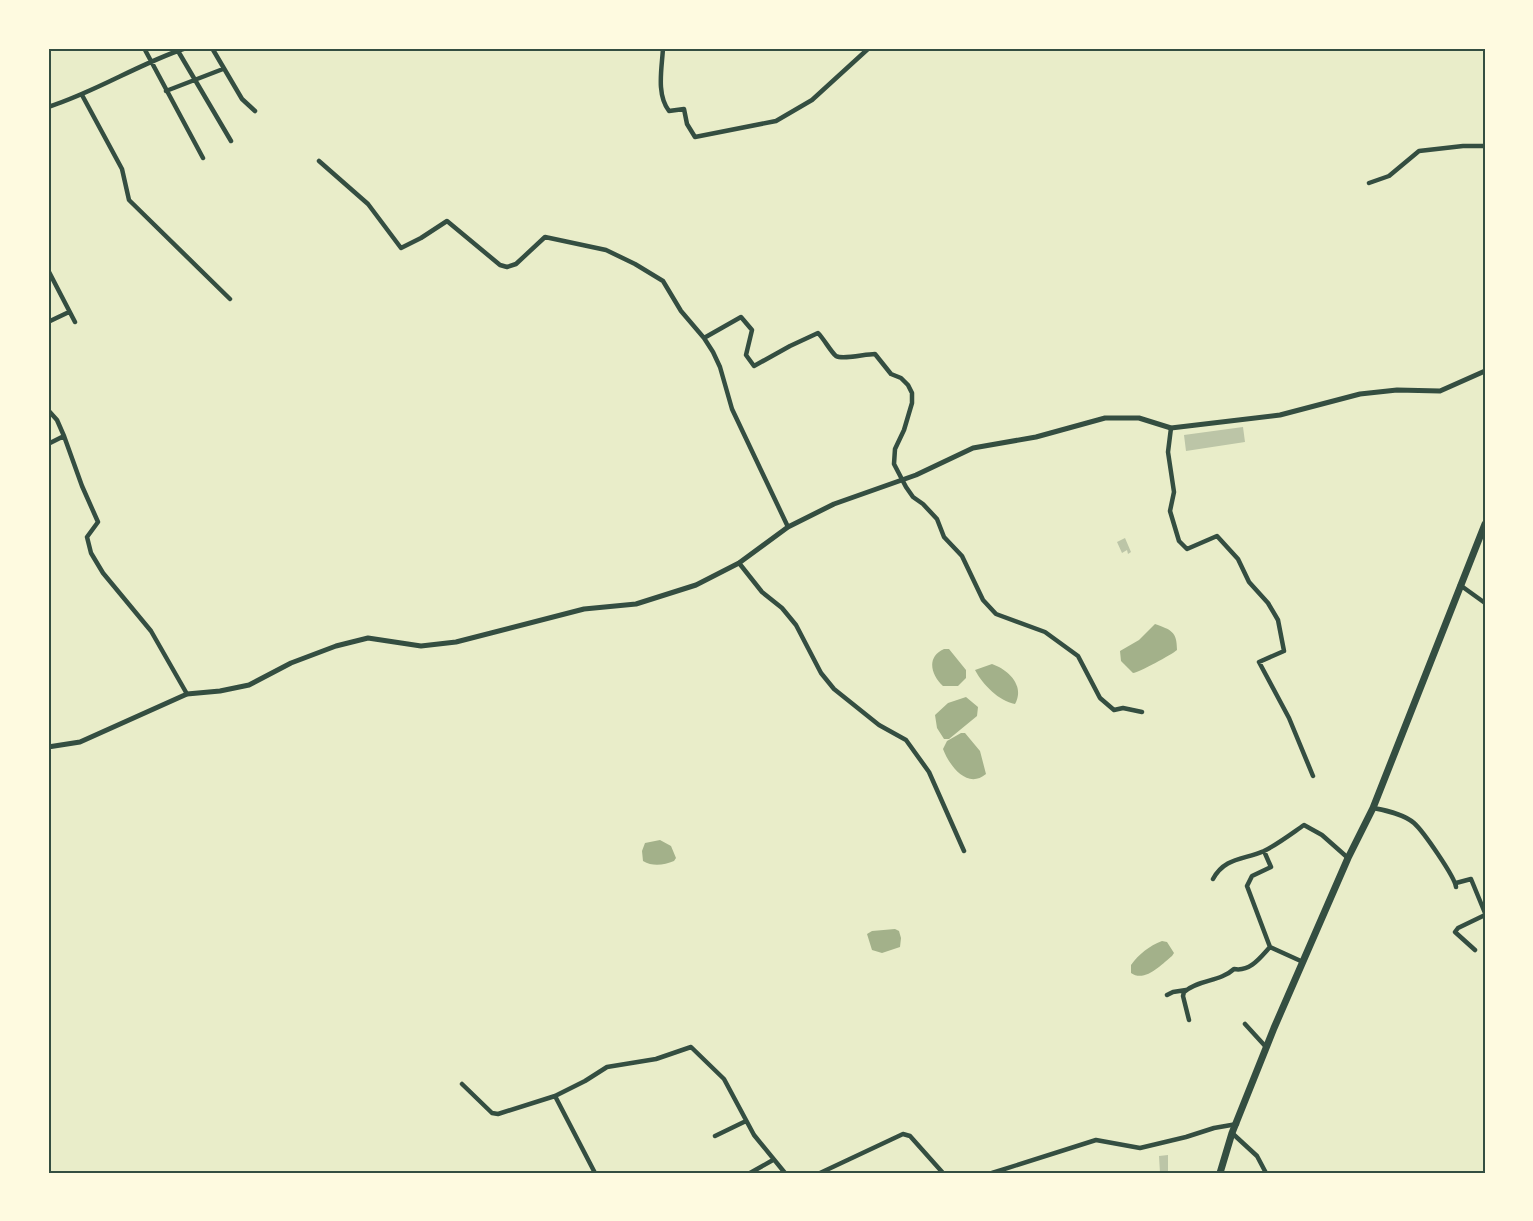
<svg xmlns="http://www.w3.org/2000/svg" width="1533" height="1221" viewBox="0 0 1533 1221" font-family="Mulish,sans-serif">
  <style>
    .water { fill: #a3b18a }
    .building { fill: #bcc5a7 }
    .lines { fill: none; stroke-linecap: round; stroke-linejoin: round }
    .minor { stroke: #344e41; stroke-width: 4.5 }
    .tertiary { stroke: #344e41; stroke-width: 5 }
    .primary { stroke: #344e41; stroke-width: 7 }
    .neatline { fill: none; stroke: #344e41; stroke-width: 2 }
  </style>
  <rect width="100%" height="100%" fill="#e9edc9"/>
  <!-- water -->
  <path class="water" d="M 1155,624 C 1171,630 1177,631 1177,650 C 1171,655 1140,672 1133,673 L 1121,661 L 1120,651 L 1139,640 Z
    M 944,649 L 949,649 L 966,670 L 966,678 L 958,686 L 943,686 C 931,675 926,657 944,649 Z
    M 992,664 C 1009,670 1025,686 1015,704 C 999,701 983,685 975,670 Z
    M 966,697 L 978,707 L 977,716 L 949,739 L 944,739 L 937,728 L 935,715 L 948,703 Z
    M 961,733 L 965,733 L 980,751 L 986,774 C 967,790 949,765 943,749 L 947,741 Z
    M 660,840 L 671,846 L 676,858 L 674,861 C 664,865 653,867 643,861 L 642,851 L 645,843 Z
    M 895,929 L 899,931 L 901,938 L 900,947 L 882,953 L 872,950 L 867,934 L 872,931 Z
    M 1162,941 L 1167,942 L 1174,953 L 1172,956 C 1162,964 1145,983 1131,973 L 1131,965 C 1139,954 1149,946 1162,941 Z"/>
  <!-- building -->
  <path class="building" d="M 1243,427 L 1245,442 L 1186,451 L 1184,435 Z
    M 1125,538 L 1131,552 L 1128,554 L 1127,550 L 1122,553 L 1117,542 Z
    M 1168,1155 L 1168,1173 L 1160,1173 L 1159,1156 Z"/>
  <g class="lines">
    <!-- minor -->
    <path class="minor" d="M 144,48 L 203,158
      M 212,48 L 242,99 L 255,111
      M 663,48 C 662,68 656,94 669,111 L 684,109 L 687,124 L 695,137 L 776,121 L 812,100 L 869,48
      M 178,51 L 231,141
      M 166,91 L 223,69
      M 82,95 L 122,169 L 129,200 L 230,299
      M 48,107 C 96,92 138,64 186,48
      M 319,161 L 368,204 L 401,248 L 421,238 L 447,221 L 500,265 L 507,267 L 516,264 L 545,237 L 606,250 L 635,264 L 663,281 L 681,311 L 704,338 L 713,352 L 720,367 L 732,409 L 788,527
      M 1369,183 L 1389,176 L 1419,151 L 1463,146 L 1485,146
      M 48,270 L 75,322
      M 48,322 L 69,312
      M 704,338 L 741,317 L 752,330 L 746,355 L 754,366 L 790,346 L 818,333 C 824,339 831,352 836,356 C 843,360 865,354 875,354 L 891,374 L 901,378 L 908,385 L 912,393 L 912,403 L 904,430 L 895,449 L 894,464 L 906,487 L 913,497 L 923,504 L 937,519 L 944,537 L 962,556 L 983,600 L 996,614 L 1045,632 L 1078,656 L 1100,698 L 1114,710 L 1123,708 L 1142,712
      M 48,410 L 57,420 L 64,436 L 48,444
      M 1171,428 L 1168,452 L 1174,492 L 1170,511 L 1179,541 L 1187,549 L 1217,536 L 1238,559 L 1249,582 L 1268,603 L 1278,620 L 1284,651 L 1259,662 L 1289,718 L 1313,776
      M 64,436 L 82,486 L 98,522 L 87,537 L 91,553 L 103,573 L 151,631 L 187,694
      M 739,563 L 762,592 L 782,608 L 796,625 L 821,673 L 834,689 L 879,725 L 906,740 L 929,772 L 964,851
      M 1460,585 L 1485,603
      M 1373,808 C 1385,810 1405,815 1414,823 C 1423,831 1455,877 1456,887
      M 1264,851 L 1271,867 L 1252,876 L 1247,886 L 1270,947 L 1303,962
      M 1213,879 C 1225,857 1244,860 1264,851 C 1278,844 1291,834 1304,825 L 1322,835 L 1348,858
      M 1456,883 L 1471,879 L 1485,913
      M 1475,950 L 1455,932 L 1458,928 L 1485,915
      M 1167,995 L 1173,992 L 1186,990
      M 1189,1020 L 1183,996 L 1184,992 C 1199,979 1220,982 1234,969 C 1250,972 1260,958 1270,947
      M 1245,1024 L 1266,1047
      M 462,1084 L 492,1113 L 498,1114 L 555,1096 L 585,1081 L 607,1067 L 656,1059 L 691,1047 L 724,1079 L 754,1135 L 785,1173
      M 555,1096 L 595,1173
      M 1232,1133 L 1257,1156 L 1266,1173
      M 715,1136 L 746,1121
      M 750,1173 L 773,1160
      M 820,1173 L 903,1134 L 910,1136 L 943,1173
      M 992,1173 L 1096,1140 L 1140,1148 L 1186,1137 L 1214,1128 L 1237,1124"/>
    <!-- tertiary -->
    <path class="tertiary" d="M 48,747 L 80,742 L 187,694 L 220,691 L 249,685 L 291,663 L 336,646 L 368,638 L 421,646 L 456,642 L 584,609 L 636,604 L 696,585 L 739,563 L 788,527 L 834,504 L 916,475 L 973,448 L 1036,437 L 1105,418 L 1139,418 L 1171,428 L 1280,415 L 1360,394 L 1397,390 L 1440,391 L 1485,371"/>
    <!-- primary -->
    <path class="primary" d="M 1220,1173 L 1232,1133 L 1274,1028 L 1348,858 L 1373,808 L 1485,524"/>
  </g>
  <!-- border -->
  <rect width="1533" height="1221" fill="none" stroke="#fefae0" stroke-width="99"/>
  <rect x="50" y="50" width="1434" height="1122" class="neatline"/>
</svg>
